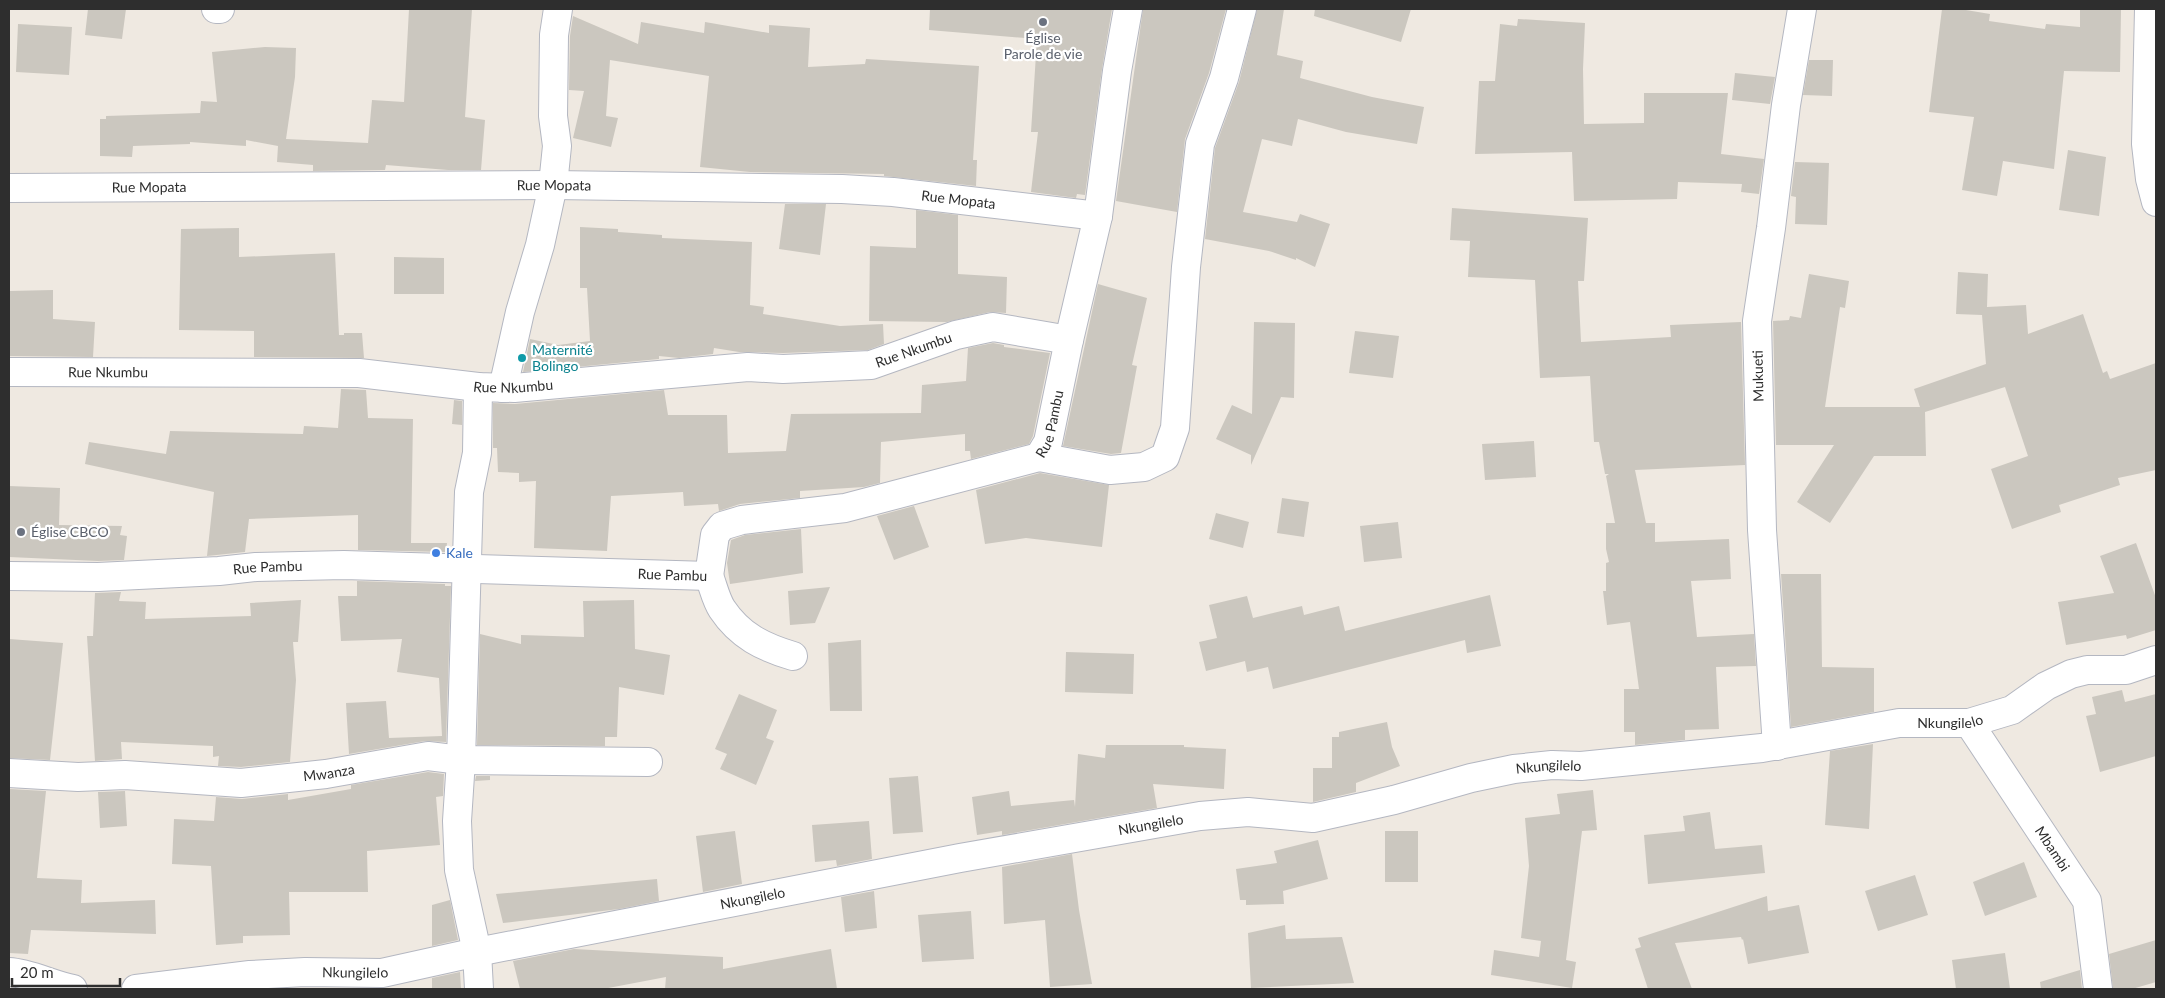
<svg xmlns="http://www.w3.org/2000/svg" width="2165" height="998" viewBox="0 0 2165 998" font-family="Lato,sans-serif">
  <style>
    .building { fill: #cbc7bf }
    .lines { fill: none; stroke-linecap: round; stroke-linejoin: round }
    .minor-casing { stroke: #b4b7c1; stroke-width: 30 }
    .minor { stroke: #fff; stroke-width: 28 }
    .worship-dot { fill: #6b7280; stroke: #fff; stroke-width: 2 }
    .culture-dot { fill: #0f9aa8; stroke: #fff; stroke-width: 2 }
    .shop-dot { fill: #3f7fe0; stroke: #fff; stroke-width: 2 }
    .labels { text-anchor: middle; stroke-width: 4.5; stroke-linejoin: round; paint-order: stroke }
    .worship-label { font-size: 14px; fill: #5b616d; stroke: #fff }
    .street-label { font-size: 14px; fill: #2e2e2e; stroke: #fff }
    .culture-label { font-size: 14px; fill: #0d838f; stroke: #fff; text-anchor: start }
    .shop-label { font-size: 14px; fill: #366cbe; stroke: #fff; text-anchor: start }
  </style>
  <rect width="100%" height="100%" fill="#efe9e1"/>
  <!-- building -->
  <path class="building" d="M 88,9 L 126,9 L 122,39 L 85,35 Z
    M 409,9 L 472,9 L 465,117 L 485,120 L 481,170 L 448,170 L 386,165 L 385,170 L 313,171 L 313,165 L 277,162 L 278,146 L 246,140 L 246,146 L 190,142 L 190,144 L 133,146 L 132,157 L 100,156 L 100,119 L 106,119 L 106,116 L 200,113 L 201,101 L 217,102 L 212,52 L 265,47 L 296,48 L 295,77 L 286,139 L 368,143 L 372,100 L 404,102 Z
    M 930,9 L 1112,9 L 1102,69 L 1085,195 L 1077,194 L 1076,198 L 1031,192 L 1038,132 L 1031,132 L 1037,39 L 929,30 Z
    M 1143,9 L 1226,9 L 1209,73 L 1185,139 L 1177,212 L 1116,201 Z
    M 1257,9 L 1284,9 L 1277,55 L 1303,61 L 1300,78 L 1372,97 L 1424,107 L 1417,144 L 1346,132 L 1298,119 L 1292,146 L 1262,139 L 1243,212 L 1297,222 L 1300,214 L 1330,224 L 1315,267 L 1296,258 L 1296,260 L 1269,251 L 1205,239 L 1215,148 L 1239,82 Z
    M 1315,9 L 1411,9 L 1401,42 L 1314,16 Z
    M 1942,9 L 1960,9 L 1990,14 L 1989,21 L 2045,29 L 2046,24 L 2080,27 L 2080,9 L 2121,9 L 2120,72 L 2064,71 L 2054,169 L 2003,161 L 1997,196 L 1962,190 L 1974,117 L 1929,112 Z
    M 573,16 L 638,44 L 641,22 L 704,33 L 705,22 L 769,33 L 769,25 L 810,28 L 808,67 L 865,64 L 866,59 L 979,66 L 973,160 L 977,160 L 976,186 L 884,176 L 884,174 L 750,172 L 700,167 L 709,76 L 610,60 L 606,116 L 618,118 L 611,147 L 573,138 L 584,91 L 569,90 L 570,36 Z
    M 1518,19 L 1585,23 L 1583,69 L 1584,124 L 1644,123 L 1644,93 L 1728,93 L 1721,154 L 1764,159 L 1759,194 L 1741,192 L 1742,184 L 1678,182 L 1677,199 L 1574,201 L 1572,152 L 1475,154 L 1479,81 L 1495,81 L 1500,24 L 1517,26 Z
    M 18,24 L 72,27 L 69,75 L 16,72 Z
    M 1809,60 L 1833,60 L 1832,96 L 1803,95 Z
    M 1735,73 L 1775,77 L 1770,104 L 1732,100 Z
    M 2068,150 L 2106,157 L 2099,216 L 2059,210 Z
    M 1795,162 L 1829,163 L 1827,225 L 1795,224 L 1796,197 L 1791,196 Z
    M 785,204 L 826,204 L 820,255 L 779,249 Z
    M 1452,208 L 1588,218 L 1584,281 L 1578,281 L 1581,342 L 1671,337 L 1670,325 L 1741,322 L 1745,465 L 1635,470 L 1646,523 L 1655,523 L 1655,542 L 1729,539 L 1731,579 L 1691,581 L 1697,637 L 1754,634 L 1756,666 L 1716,667 L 1719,729 L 1685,730 L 1685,740 L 1635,745 L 1635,732 L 1624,732 L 1624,689 L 1639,689 L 1630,622 L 1607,625 L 1603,591 L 1606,591 L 1606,563 L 1609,562 L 1606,549 L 1606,523 L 1615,523 L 1606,476 L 1609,474 L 1605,474 L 1599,442 L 1594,442 L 1590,376 L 1540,378 L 1535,280 L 1468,277 L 1470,241 L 1450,240 Z
    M 916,210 L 958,215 L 958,274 L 1007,277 L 1006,313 L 990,312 L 947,322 L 869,321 L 870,246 L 916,248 Z
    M 580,227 L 618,229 L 618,232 L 662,235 L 662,238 L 752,242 L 750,305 L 764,307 L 763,314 L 840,326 L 883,324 L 884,344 L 868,350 L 783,353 L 739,352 L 714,348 L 713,354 L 679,358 L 659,356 L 659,359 L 523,372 L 530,339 L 558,345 L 590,341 L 587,288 L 580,288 Z
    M 239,228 L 239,257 L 335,253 L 339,335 L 344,335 L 344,333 L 362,333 L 364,358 L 254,357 L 254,331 L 179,330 L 181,229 Z
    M 394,257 L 444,258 L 444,294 L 394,294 Z
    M 1958,272 L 1988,274 L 1987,307 L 2026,305 L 2028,334 L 2083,314 L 2103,373 L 2107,371 L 2110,379 L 2156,363 L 2156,470 L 2118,478 L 2120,485 L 2059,505 L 2061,512 L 2012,529 L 1991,469 L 2028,456 L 2005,387 L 1925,412 L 1926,456 L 1874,456 L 1830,523 L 1797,502 L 1834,445 L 1776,445 L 1773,321 L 1789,320 L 1790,316 L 1801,318 L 1809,274 L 1849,281 L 1845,308 L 1840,307 L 1825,407 L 1920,407 L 1914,389 L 1986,364 L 1982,315 L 1956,314 Z
    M 1098,284 L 1147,298 L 1132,365 L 1137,366 L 1121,453 L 1111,454 L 1063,446 Z
    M 53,290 L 53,319 L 95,322 L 93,357 L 9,356 L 9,291 Z
    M 1254,322 L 1295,323 L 1294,398 L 1281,397 L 1251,465 L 1251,455 L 1216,439 L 1232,405 L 1252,414 Z
    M 1355,331 L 1399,336 L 1393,378 L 1349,373 Z
    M 993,343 L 1004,345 L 1004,347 L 1050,353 L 1033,436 L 1029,444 L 971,459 L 970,451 L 965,451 L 965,434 L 881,442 L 880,483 L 864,487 L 800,491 L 800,498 L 740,504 L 719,511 L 718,504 L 684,506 L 683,492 L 611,496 L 607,551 L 534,548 L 536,481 L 519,482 L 519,473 L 498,472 L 497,448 L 493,448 L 493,403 L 515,404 L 664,390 L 668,415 L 727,415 L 728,453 L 786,451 L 791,414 L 921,413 L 922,385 L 966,381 L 968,348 Z
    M 341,389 L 366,390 L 368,418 L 413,419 L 411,543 L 447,543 L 446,552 L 358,550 L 358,515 L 249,519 L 245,552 L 207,556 L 214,492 L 85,464 L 89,442 L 166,454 L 170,431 L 303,434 L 304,426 L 338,428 Z
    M 454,400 L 462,401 L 462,425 L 452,424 Z
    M 1534,441 L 1536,477 L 1485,480 L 1482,444 Z
    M 1040,473 L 1109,485 L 1102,547 L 1026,538 L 985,544 L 976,490 Z
    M 9,486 L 60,488 L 59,525 L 122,526 L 120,535 L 127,536 L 124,560 L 98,561 L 9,557 Z
    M 1282,498 L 1309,502 L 1304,537 L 1277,533 Z
    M 914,506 L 929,547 L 894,560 L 877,516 Z
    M 1216,513 L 1249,522 L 1243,548 L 1209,539 Z
    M 1398,522 L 1402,558 L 1364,562 L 1360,526 Z
    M 801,529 L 803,573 L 730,584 L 727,563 L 731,540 L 745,535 Z
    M 2136,543 L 2156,598 L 2156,630 L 2127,639 L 2126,635 L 2066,645 L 2058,602 L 2114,593 L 2100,556 Z
    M 1781,574 L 1821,574 L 1822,667 L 1874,668 L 1874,712 L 1791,727 Z
    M 357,581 L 445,584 L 445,586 L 451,586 L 446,742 L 425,741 L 349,754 L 346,703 L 386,701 L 389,738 L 442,736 L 439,678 L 397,672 L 402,639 L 341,641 L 338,596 L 357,596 Z
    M 830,587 L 815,623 L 790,625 L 788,591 Z
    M 121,592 L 119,601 L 146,602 L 145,619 L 251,616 L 250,603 L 301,600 L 298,642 L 293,642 L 296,680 L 290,762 L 241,767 L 218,766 L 219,756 L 213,757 L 213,746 L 121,742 L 122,759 L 95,761 L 87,636 L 93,636 L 95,593 Z
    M 1490,595 L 1501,646 L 1467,653 L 1465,640 L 1273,689 L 1268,667 L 1247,672 L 1245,661 L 1206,671 L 1199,642 L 1217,638 L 1209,605 L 1247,596 L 1253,618 L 1302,606 L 1304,615 L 1339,606 L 1345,631 Z
    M 634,600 L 635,649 L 670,655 L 664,695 L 619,687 L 617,737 L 605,737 L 605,746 L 477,745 L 480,634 L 521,644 L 521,635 L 584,637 L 583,601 Z
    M 9,639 L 63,643 L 50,760 L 9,758 Z
    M 861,640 L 862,711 L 830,711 L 828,643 Z
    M 1066,652 L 1134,654 L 1133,694 L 1065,692 Z
    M 2122,690 L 2125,702 L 2156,694 L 2156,756 L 2100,772 L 2086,716 L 2096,714 L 2092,697 Z
    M 739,694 L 777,710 L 766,738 L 774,741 L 756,785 L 720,769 L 727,754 L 715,749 Z
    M 1387,722 L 1392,747 L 1400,766 L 1356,783 L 1356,792 L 1313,802 L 1313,768 L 1332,768 L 1332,737 L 1339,737 L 1339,732 Z
    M 1873,744 L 1869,829 L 1825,825 L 1830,751 Z
    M 1106,745 L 1184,745 L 1184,747 L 1226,749 L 1224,789 L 1153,784 L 1157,808 L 1002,835 L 1002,831 L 977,835 L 972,797 L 1009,791 L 1011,806 L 1074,800 L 1075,807 L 1078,754 L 1105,758 Z
    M 428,772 L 444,774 L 443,796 L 436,797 L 440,845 L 367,851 L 368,892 L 289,892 L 290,935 L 243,936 L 243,943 L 216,945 L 211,866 L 172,864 L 174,819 L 214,821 L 216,797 L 242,799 L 288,794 L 288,800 L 351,789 L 351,785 Z
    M 476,776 L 490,776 L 490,780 L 475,781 Z
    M 918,776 L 923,832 L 893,834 L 889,778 Z
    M 9,789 L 46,791 L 37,878 L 82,880 L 81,903 L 155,900 L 156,934 L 31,930 L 28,954 L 9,953 Z
    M 1593,790 L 1597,830 L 1582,831 L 1566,960 L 1576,962 L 1572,988 L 1491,975 L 1494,950 L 1539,957 L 1541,941 L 1521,938 L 1529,866 L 1525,818 L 1560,814 L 1557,794 Z
    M 125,791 L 127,826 L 100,828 L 98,792 Z
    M 1710,812 L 1715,849 L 1762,845 L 1765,873 L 1648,884 L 1644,835 L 1685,831 L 1683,816 Z
    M 869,821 L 872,859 L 837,866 L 836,860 L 815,862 L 812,825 Z
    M 735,831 L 742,884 L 703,892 L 696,836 Z
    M 1385,831 L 1418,831 L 1418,882 L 1385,882 Z
    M 1318,840 L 1328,879 L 1283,891 L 1284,904 L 1246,905 L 1246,900 L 1240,900 L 1236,869 L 1277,863 L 1274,851 Z
    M 1072,854 L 1079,910 L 1092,984 L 1050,987 L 1045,920 L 1004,924 L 1002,867 Z
    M 2024,862 L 2037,897 L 1985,916 L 1973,882 Z
    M 1915,875 L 1928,915 L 1878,931 L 1865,891 Z
    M 657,879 L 659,901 L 619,909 L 503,923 L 496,894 Z
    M 874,891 L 877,928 L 845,932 L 841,897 Z
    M 1767,896 L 1768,911 L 1799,905 L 1809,953 L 1748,964 L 1743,939 L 1742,940 L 1741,937 L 1675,943 L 1692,989 L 1648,989 L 1635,949 L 1641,947 L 1638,938 Z
    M 450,900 L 458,940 L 432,946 L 432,905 Z
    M 971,911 L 974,959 L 922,962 L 918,915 Z
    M 1285,925 L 1286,939 L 1342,937 L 1354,983 L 1251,988 L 1248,933 Z
    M 2156,940 L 2156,982 L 2132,989 L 2113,989 L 2109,954 Z
    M 574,949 L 723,957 L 723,969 L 831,949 L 837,989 L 665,989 L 666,977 L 603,989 L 520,989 L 513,961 Z
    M 2005,953 L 2010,989 L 1956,989 L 1952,960 Z
    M 2080,970 L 2082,989 L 2041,989 L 2040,982 Z
    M 460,972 L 461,989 L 432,989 L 432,978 Z"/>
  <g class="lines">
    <defs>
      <g id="minor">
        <path d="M 216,9 L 220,9"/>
        <path d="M 2149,9 L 2146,144 L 2150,179 L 2156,202"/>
        <path id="s1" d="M 9,188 L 553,185 L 842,189 L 893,192 L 1098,216"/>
        <path id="s2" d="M 9,372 L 359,373 L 478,387 L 514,388 L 748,367 L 783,369 L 871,365 L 956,335 L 993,327 L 1069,340"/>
        <path d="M 478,387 L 477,453 L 469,492 L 461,760 L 457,821 L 459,870 L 477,952 L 479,989"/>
        <path d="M 503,388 L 520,312 L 540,245 L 553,185 L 557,146 L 553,116 L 554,35 L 558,9"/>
        <path d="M 1039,457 L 1110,470 L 1144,467 L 1165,457 L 1175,428 L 1186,267 L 1200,144 L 1224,78 L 1242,9"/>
        <path id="s3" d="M 9,576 L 98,577 L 219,571 L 256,567 L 344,565 L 709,576 L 715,535 L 722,526 L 742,520 L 845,508 L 1039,457 L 1048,442 L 1069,340 L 1098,216 L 1117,71 L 1128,9"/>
        <path d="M 709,576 C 713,586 716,600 722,609 C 740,636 763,647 793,656"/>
        <path id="s4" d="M 1969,723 L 2087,901 L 2098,989"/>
        <path d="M 1777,746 L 1762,530 L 1757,321 L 1771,228 L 1786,105 L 1802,9"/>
        <path id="s5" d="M 9,773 L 78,777 L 125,775 L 241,783 L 326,774 L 428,756 L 461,760 L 648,762"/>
        <path d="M 9,972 C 30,973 52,985 73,989"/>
        <path id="s6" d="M 136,989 L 250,975 L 305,972 L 382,973 L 477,952 L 960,858 L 1200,816 L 1248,812 L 1313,818 L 1394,800 L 1471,778 L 1514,769 L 1552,765 L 1581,766 L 1762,748 L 1899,723 L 1969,723 L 2012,710 L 2046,686 L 2071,674 L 2087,670 L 2126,670 L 2156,660"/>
      </g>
    </defs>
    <!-- minor casing -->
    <use href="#minor" class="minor-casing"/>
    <!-- minor -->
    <use href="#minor" class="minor"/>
  </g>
  <!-- markers -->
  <g class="worship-dot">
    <circle cx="1043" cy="22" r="5"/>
    <circle cx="21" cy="532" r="5"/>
  </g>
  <circle class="culture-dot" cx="522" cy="358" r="5"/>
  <circle class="shop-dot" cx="436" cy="553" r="5"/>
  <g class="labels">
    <!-- worship labels -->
    <g class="worship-label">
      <text x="1043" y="43">Église<tspan x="1043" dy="16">Parole de vie</tspan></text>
      <text x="31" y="537" text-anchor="start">Église CBCO</text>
    </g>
    <!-- street labels -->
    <g class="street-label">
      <text dy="5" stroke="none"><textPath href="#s1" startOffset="545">Rue Mopata</textPath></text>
      <text dy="5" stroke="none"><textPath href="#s1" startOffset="140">Rue Mopata</textPath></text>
      <text dy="5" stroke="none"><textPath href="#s1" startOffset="950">Rue Mopata</textPath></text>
      <text dy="5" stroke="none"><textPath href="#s2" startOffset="909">Rue Nkumbu</textPath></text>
      <text dy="5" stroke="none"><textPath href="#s2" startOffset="99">Rue Nkumbu</textPath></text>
      <text transform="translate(1758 376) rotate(-91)" y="5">Mukueti</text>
      <text dy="5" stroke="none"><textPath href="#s2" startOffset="505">Rue Nkumbu</textPath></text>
      <text dy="5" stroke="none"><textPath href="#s3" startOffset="1114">Rue Pambu</textPath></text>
      <text dy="5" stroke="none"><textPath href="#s3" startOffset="259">Rue Pambu</textPath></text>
      <text dy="5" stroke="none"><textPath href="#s3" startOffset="664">Rue Pambu</textPath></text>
      <text dy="5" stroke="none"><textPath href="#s6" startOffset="1840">Nkungilelo</textPath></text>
      <text dy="5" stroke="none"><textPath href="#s6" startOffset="1435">Nkungilelo</textPath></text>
      <text dy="5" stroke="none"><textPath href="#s5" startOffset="321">Mwanza</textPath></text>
      <text dy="5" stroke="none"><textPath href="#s6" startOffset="1030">Nkungilelo</textPath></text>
      <text dy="5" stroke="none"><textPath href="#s4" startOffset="151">Mbambi</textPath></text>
      <text dy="5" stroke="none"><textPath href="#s6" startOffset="625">Nkungilelo</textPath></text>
      <text dy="5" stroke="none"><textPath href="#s6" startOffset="220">Nkungilelo</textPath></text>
    </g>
    <!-- culture labels -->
    <g class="culture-label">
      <text x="532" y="355">Maternité<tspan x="532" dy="16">Bolingo</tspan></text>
    </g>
    <!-- shop labels -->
    <g class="shop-label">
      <text x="446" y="558">Kale</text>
    </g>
  </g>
  <!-- border -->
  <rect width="2165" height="998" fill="none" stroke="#2e2e2e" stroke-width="20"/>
  <!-- scale -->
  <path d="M12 978v8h108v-8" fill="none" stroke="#2e2e2e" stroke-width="2.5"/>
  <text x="20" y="978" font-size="15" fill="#2e2e2e" stroke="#ffffff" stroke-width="4" paint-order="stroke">20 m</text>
</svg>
